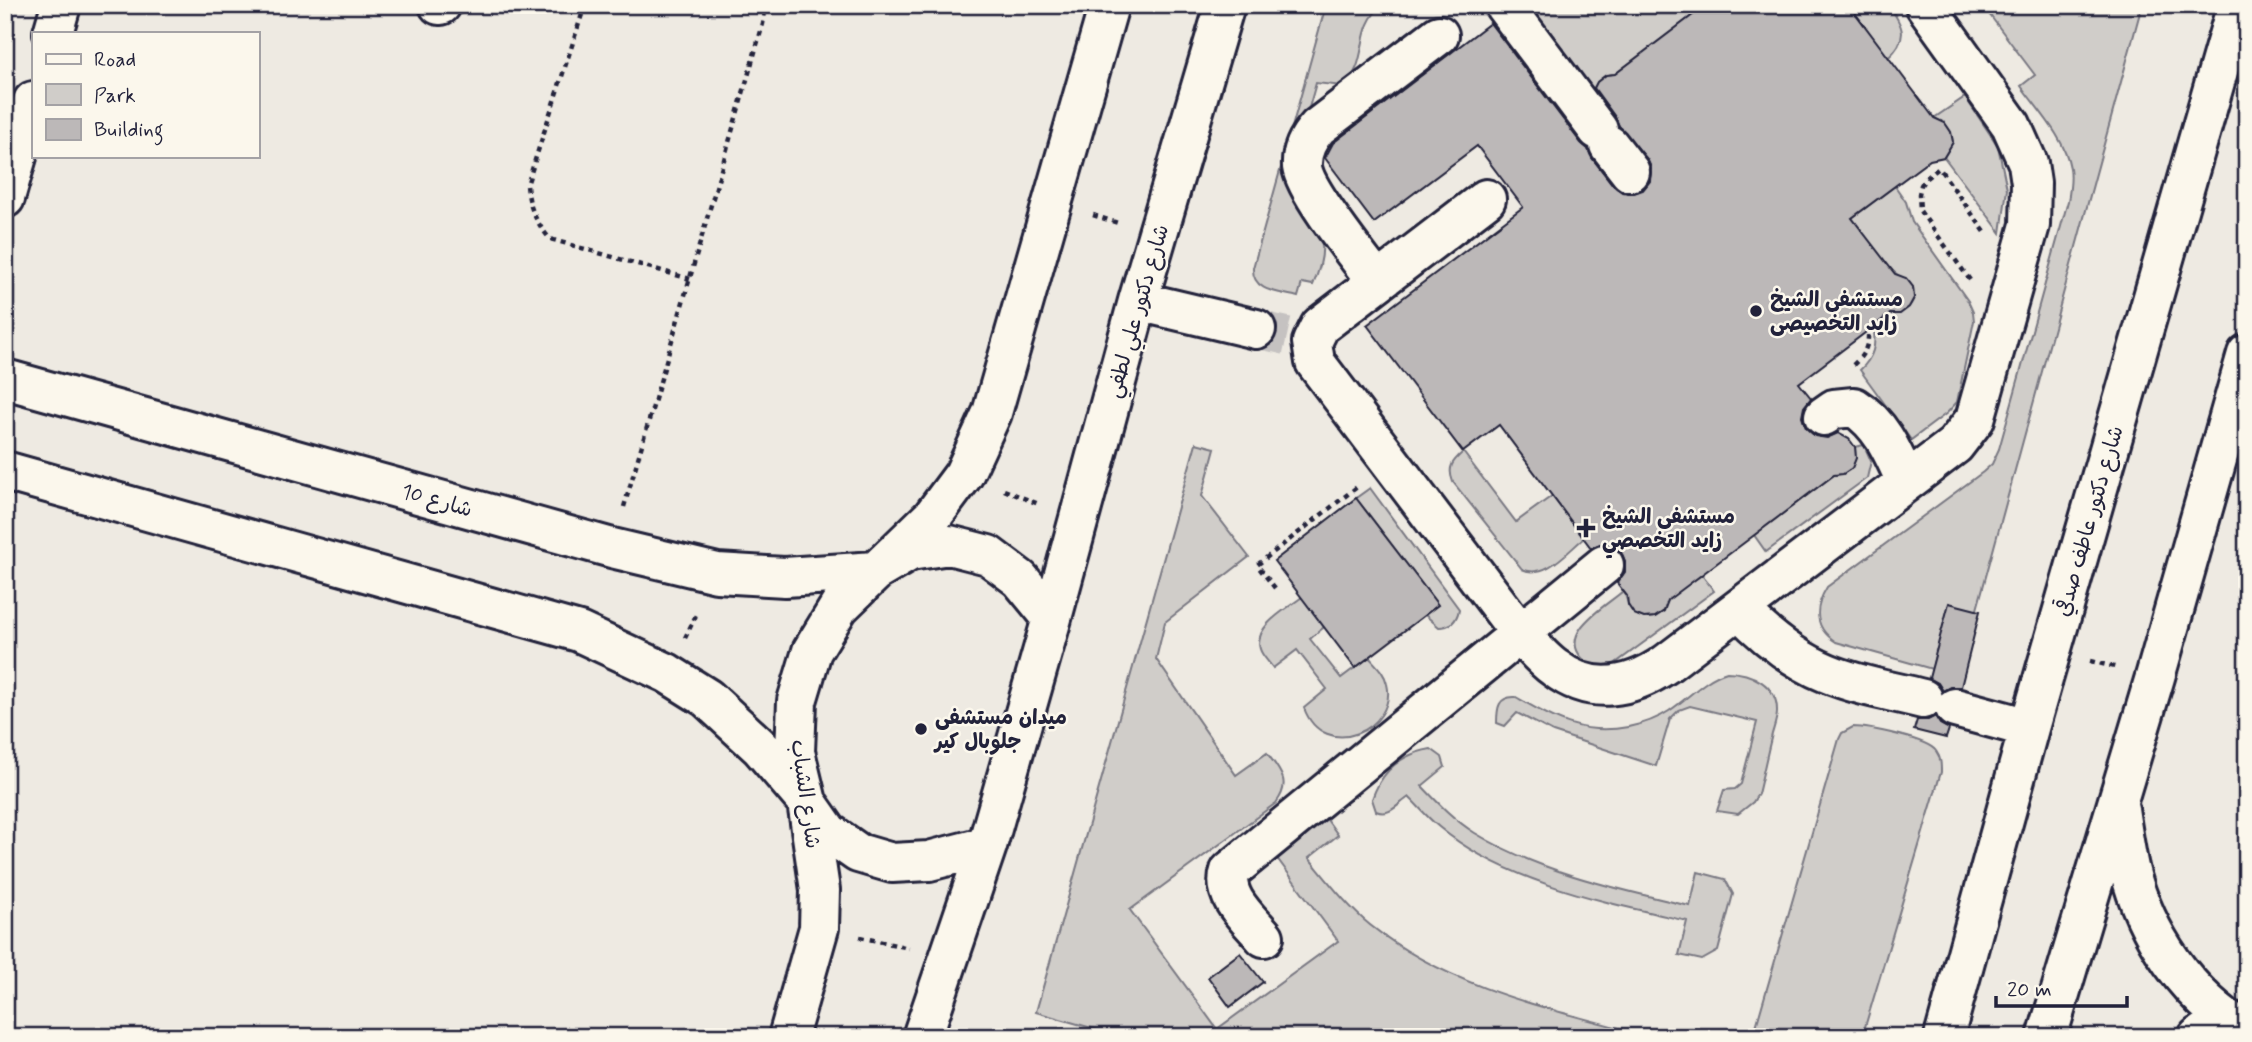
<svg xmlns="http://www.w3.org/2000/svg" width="2252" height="1042" viewBox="0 0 2252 1042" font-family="Mynerve,'Playpen Sans Arabic',sans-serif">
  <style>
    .green { fill: #d0cdc9; stroke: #797882; stroke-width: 2 }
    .building { fill: #bcb8b8; stroke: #22223b; stroke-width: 2 }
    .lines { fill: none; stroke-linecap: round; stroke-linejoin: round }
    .minor-tunnel { stroke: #c5c2c1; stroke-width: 38; stroke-dasharray: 38 19; stroke-linecap: butt }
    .minor-casing { stroke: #22223b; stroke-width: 44 }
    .path { stroke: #22223b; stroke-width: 4.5; stroke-dasharray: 5 5; stroke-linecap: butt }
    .minor { stroke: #fbf7ec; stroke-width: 38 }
    .poi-dot { fill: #22223b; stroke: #fbf7ec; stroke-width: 2.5 }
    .labels { text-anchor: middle; stroke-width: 5; stroke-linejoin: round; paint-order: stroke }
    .poi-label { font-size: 21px; font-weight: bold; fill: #22223b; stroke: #fbf7ec; text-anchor: start }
    .street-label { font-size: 21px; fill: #22223b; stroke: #fbf7ec }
  </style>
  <rect width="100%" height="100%" fill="#eeeae2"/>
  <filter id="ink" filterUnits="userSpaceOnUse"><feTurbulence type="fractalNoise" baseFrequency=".0143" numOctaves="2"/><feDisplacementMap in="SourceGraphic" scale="14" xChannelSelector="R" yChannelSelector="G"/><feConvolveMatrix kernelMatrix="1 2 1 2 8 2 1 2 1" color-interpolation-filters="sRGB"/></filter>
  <g filter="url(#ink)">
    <!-- green -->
    <path class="green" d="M 1326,5 L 1383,5 C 1353,28 1371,63 1343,86 L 1316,83 L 1288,182 C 1293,203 1297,199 1309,213 C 1328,236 1324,260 1313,285 L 1302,283 L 1298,297 C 1279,292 1252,292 1253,268 Z
      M 1518,5 L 1706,5 L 1615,74 C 1602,75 1598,80 1592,92 Z
      M 1849,5 L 1888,5 C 1904,26 1909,38 1888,58 Z
      M 1986,5 L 2142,5 L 1976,613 L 1936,650 L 1932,669 L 1836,642 C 1814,628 1814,608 1827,587 L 1983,472 L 1992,464 L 1999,449 L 2068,201 C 2070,190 2072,179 2070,168 C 2065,138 2038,110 2021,86 L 2035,75 L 1986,10 Z
      M 1965,97 L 1998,146 L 2007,189 L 2001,233 L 1944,157 L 1953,142 C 1951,129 1947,123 1934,118 Z
      M 1895,186 L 1906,202 L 1912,222 L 1968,301 L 1973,312 L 1974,321 L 1957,402 L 1947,413 L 1911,440 L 1860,370 C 1873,358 1877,345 1873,327 L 1890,314 C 1905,314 1920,302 1911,285 C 1907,277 1900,278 1894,272 C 1879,259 1865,234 1852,218 Z
      M 1196,443 L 1215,448 L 1202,496 L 1249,557 L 1165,622 L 1156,659 L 1236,775 L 1267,753 C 1280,771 1292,782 1276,803 L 1130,910 L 1217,1029 L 1338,941 L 1274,854 L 1325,817 L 1338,835 L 1309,858 C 1328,881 1347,906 1370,925 C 1451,990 1555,1010 1653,1037 L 1123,1037 L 1036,1012 Z
      M 1864,445 L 1871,461 L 1867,478 L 1766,552 L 1754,535 L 1834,475 C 1851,473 1857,464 1855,447 Z
      M 1463,452 L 1516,522 L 1552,496 L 1584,538 C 1567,552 1545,580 1522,569 L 1453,482 C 1447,467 1453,461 1463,452 Z
      M 1370,488 L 1459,609 C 1457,621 1451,627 1439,627 L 1425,615 L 1437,604 L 1356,498 Z
      M 1702,575 L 1714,591 L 1613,665 C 1601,668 1591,668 1582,658 C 1558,632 1606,606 1623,591 C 1628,598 1626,604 1632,611 C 1640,619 1653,621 1662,612 C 1666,608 1666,602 1670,598 C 1679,590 1692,582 1702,575 Z
      M 1302,597 L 1324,627 L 1310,639 L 1341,678 L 1369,657 C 1376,665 1385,673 1387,684 C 1398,729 1324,763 1304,708 L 1327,689 L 1297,650 L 1273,668 C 1269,662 1262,656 1260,649 C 1253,626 1287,609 1302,597 Z
      M 1727,672 C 1751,672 1778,685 1777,712 C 1777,719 1774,727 1772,734 C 1767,754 1763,774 1758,794 L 1753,802 L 1738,814 L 1717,811 L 1724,790 L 1735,789 L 1741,784 L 1757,722 L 1690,706 L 1679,710 L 1670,719 L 1656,766 L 1553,732 L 1517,713 L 1505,726 L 1497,723 C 1497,708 1498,696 1516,697 C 1555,719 1582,736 1628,727 C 1643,724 1657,719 1669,711 C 1689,698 1704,679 1727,672 Z
      M 1853,727 C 1868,727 1928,739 1936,751 C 1941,758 1941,764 1941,772 L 1862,1037 L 1753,1037 L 1839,739 L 1842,733 Z
      M 1431,749 L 1442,757 L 1445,767 L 1422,786 C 1438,803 1454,820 1475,833 C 1539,872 1618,889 1690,906 L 1698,872 L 1725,879 L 1733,894 L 1718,951 L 1702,960 L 1679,955 L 1687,921 C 1605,902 1504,882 1439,827 C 1428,818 1419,807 1409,797 C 1398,804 1389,817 1376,811 L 1372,799 C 1382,770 1401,754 1431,749 Z"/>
    <!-- building -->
    <path class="building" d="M 1706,5 L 1849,5 L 1934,118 L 1945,123 L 1951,132 L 1953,142 L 1944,157 L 1930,160 L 1852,218 L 1895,274 L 1906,278 L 1913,287 L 1914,298 L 1909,307 L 1900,314 L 1890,314 L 1799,383 L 1811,398 L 1804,407 L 1802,417 L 1806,428 L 1815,436 L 1827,438 L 1838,433 L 1849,439 L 1855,447 L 1856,458 L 1852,468 L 1843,474 L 1834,475 L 1668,600 L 1664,611 L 1655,617 L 1644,618 L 1634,614 L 1628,605 L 1627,596 L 1617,583 L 1625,572 L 1625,561 L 1620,551 L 1611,544 L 1600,544 L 1591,548 L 1499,425 L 1463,452 L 1367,325 L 1523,207 L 1477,146 L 1374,223 L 1325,158 L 1333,143 L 1490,23 L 1581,143 L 1588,149 L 1592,158 L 1613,185 L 1622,192 L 1634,193 L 1643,190 L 1650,181 L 1651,168 L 1647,159 L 1619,126 L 1615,117 L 1594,88 L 1597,82 L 1606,75 L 1615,74 Z
      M 1356,498 L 1438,605 L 1355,668 L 1274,561 Z
      M 1949,603 L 1980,611 L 1961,687 L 1950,687 L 1943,691 L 1938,683 L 1929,678 Z
      M 1935,716 L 1940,724 L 1949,729 L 1946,738 L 1914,730 L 1917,720 L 1928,720 Z
      M 1240,953 L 1263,982 L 1230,1007 L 1208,977 Z"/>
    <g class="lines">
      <!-- minor-tunnel -->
      <path class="minor-tunnel" d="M 1256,329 L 1287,336"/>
      <defs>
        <path id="minor" d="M 439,5 L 441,5
          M 1504,5 L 1598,130
          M 53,33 L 61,5
          M 1609,145 L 1630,172
          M 5,198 L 33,101
          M 1486,199 L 1320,326 L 1312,342 L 1315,362 L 1520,633 C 1531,645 1542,659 1555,668 C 1591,696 1631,688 1666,664 L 1955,445 L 1975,419 L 2030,225 L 2031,183 L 2028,163 L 2011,125 L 1925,5
          M 1377,282 C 1360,259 1305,191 1302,167 C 1301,151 1308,138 1318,127 L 1439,35
          M 1138,301 L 1256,329
          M 5,379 L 612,548 L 717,573 L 785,577 L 876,571 L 910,551 L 949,545 L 988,555 L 1020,579 L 1052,618
          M 1824,416 L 1834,409 L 1854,407 C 1882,425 1893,453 1906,482
          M 5,471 L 579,632 L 667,673 L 707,698 L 760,747 L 807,802 L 828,832 L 858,853 L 892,863 L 929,861 L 987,846
          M 1739,609 C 1764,635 1793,659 1827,673 C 1858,686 1892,691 1923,699
          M 1955,708 L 2029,728
          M 2119,809 C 2122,829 2125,849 2129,868 C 2145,934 2188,998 2247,1032
          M 1264,937 C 1249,919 1221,896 1230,871 L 1604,565
          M 788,1037 L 819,928 L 820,890 L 807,802 L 795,752 L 797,701 L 812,651 L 839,607 L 932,517 L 964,474 L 992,413 L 1109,5
          M 922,1037 L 987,846 L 1052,618 L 1138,301 L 1225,5
          M 1944,1037 L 2029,728 L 2237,5
          M 2047,1037 L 2155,677 L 2247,354
          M 2198,1037 L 2209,1029 L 2230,1023"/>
      </defs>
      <!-- minor casing -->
      <use href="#minor" class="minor-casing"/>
      <!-- path -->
      <path class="path" d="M 585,5 L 527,185 C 529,207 535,221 550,239 L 690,279
        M 1093,215 L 1118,223
        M 1970,280 L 1920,211 L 1919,194 L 1921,185 L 1925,179 L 1939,168 L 1985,232
        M 1853,365 C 1864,355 1869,346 1868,331
        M 1004,490 L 1041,505
        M 624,507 L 763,24 L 766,5
        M 1275,588 L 1257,565 L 1357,487
        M 685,638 L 698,611
        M 2090,661 L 2115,667
        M 860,937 L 909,948
        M 968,1031 L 988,1037"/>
      <!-- minor -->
      <use href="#minor" class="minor"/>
    </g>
  </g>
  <!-- markers -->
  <g class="poi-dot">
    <circle cx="1756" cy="311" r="7"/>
    <path d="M1582.5 517.5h7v7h7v7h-7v7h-7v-7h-7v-7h7z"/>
    <circle cx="921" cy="729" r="7"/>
  </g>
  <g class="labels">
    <!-- poi labels -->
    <g class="poi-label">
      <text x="1770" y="306">مستشفى الشيخ<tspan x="1770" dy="24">زايد التخصيصى</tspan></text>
      <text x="1602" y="523">مستشفى الشيخ<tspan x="1602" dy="24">زايد التخصصي</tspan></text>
      <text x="935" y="724">ميدان مستشفى<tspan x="935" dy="24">جلوبال كير</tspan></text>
    </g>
    <!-- street labels -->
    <g class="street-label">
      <text transform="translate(1137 311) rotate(-74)" y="7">شارع دكتور علي لطفي</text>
      <text transform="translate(437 500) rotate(16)" y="7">شارع 10</text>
      <text transform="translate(2089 521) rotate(-74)" y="7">شارع دكتور عاطف صدقي</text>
      <text transform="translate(806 794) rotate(82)" y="7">شارع الشباب</text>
    </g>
  </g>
  <!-- margin -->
  <rect width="2252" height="1042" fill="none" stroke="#fbf7ec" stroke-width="28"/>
  <rect x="14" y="14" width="2224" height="1014" fill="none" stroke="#22223b" stroke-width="2.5" filter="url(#ink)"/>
  <!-- legend -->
  <rect x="32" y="32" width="228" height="126" fill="#fbf7ec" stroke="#a4a2a5" stroke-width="2"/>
  <rect x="46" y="54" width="35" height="10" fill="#fbf7ec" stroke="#a4a2a5" stroke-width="2"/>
  <text x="94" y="66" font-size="21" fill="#22223b">Road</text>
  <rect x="46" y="84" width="35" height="21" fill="#d0cdc9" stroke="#a4a2a5" stroke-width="2"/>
  <text x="94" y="102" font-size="21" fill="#22223b">Park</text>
  <rect x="46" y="119" width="35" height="21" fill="#bcb8b8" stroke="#a4a2a5" stroke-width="2"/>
  <text x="94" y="136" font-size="21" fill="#22223b">Building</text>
  <!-- scale -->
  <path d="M1996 996v10h131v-10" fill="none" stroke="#22223b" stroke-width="3.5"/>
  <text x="2007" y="996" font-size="21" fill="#22223b" stroke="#fbf7ec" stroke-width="5" paint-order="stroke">20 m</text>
</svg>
